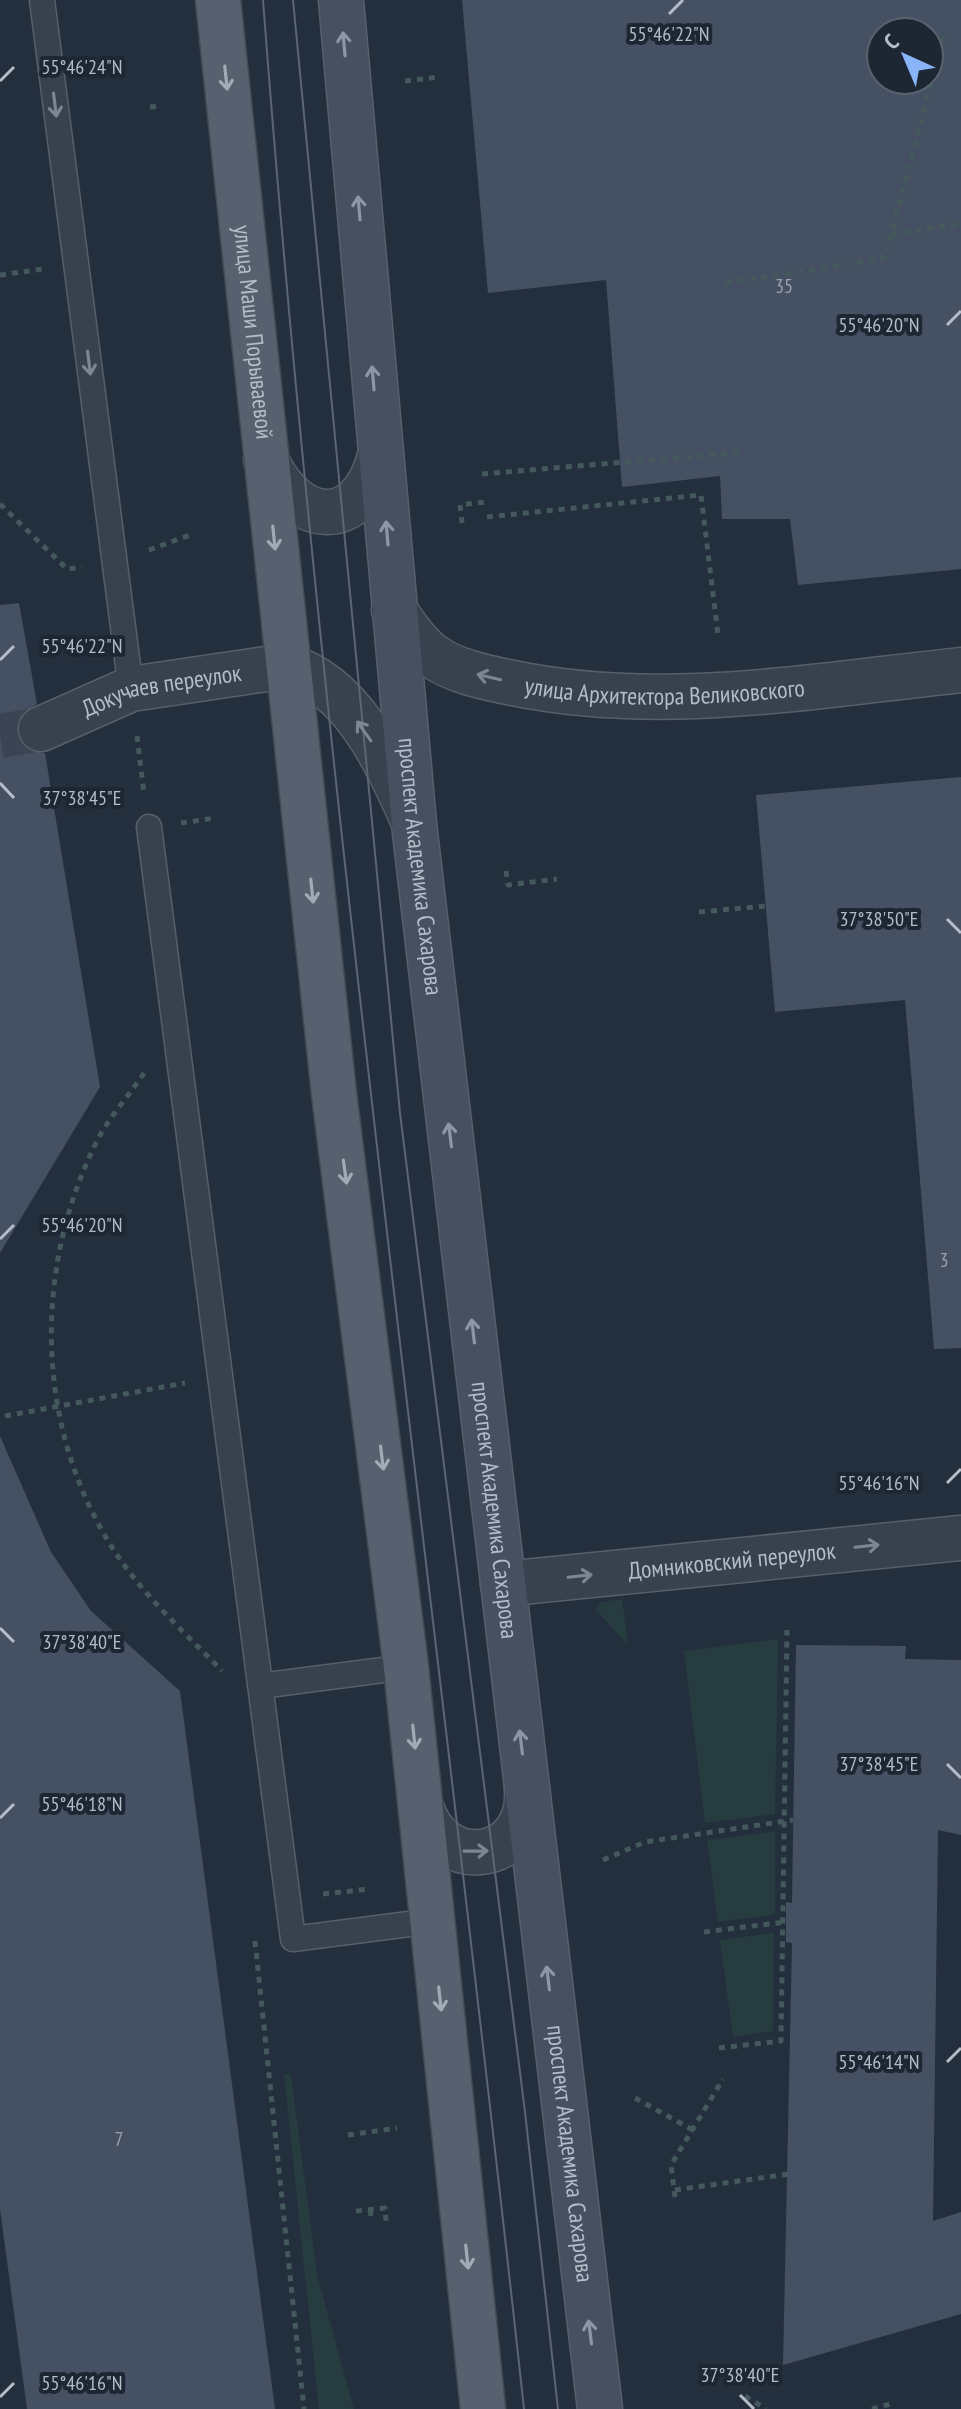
<svg xmlns="http://www.w3.org/2000/svg" width="961" height="2409" viewBox="0 0 961 2409" font-family="'PT Sans Narrow',sans-serif">
  <style>
    .green { fill: #263c3f }
    .building { fill: #455162; fill-rule: evenodd }
    .lines { fill: none; stroke-linecap: round; stroke-linejoin: round }
    .tertiary-tunnel { stroke: #3a4453; stroke-width: 44; stroke-dasharray: 44 22; stroke-linecap: butt }
    .service-casing { stroke: #565f6c; stroke-width: 27 }
    .minor-casing { stroke: #565f6c; stroke-width: 47 }
    .tertiary-casing { stroke: #565f6c; stroke-width: 47 }
    .secondary-casing { stroke: #565f6c; stroke-width: 47 }
    .primary-casing { stroke: #414a57; stroke-width: 47 }
    .path { stroke: #44595c; stroke-width: 5; stroke-dasharray: 6 6; stroke-linecap: butt }
    .service { stroke: #38414e; stroke-width: 24 }
    .minor { stroke: #38414e; stroke-width: 44 }
    .tertiary { stroke: #38414e; stroke-width: 44 }
    .secondary { stroke: #465061; stroke-width: 44 }
    .primary { stroke: #56606e; stroke-width: 44 }
    .tram { stroke: #5a6575; stroke-width: 2 }
    .oneway { stroke: #8e96a5 }
    .oneway2 { stroke: #a1aab7 }
    .oneway3 { stroke: #7c8592 }
    .ticks { fill: none; stroke: #b4bcc9; stroke-width: 3 }
    .labels { text-anchor: middle; stroke-width: 8; stroke-linejoin: round; paint-order: stroke }
    .number-label { font-size: 20px; fill: #98a1af }
    .street-label { font-size: 24px; fill: #b4bcc9; stroke: #1d2633 }
    .ticks-label { font-size: 20px; text-anchor: middle; fill: #b4bcc9; stroke: #1d2633; stroke-width: 8; stroke-linejoin: round; paint-order: stroke }
  </style>
  <rect width="100%" height="100%" fill="#242f3e"/>
  <!-- green -->
  <path class="green" d="M 622,1599 L 628,1645 L 595,1609 L 601,1602 Z
    M 778,1639 L 775,1814 L 705,1823 L 684,1651 Z
    M 775,1832 L 775,1915 L 718,1922 L 707,1840 Z
    M 774,1933 L 773,2031 L 733,2037 L 720,1940 Z
    M 284,2074 L 291,2075 L 317,2275 L 354,2409 L 319,2409 Z"/>
  <!-- building -->
  <path class="building" d="M 462,0 L 961,0 L 961,569 L 798,585 L 790,519 L 722,519 L 720,476 L 622,487 L 606,280 L 488,293 ZM 881,32 L 929,32 L 929,80 L 881,80 Z
    M 19,603 L 37,704 L 20,715 L 16,726 L 18,738 L 27,750 L 45,753 L 100,1087 L 0,1253 L 0,605 Z
    M 961,777 L 961,1348 L 934,1349 L 905,1000 L 775,1012 L 756,795 Z
    M 0,1436 L 51,1552 L 91,1611 L 180,1691 L 275,2409 L 27,2409 L 0,2209 Z
    M 796,1645 L 906,1646 L 905,1659 L 961,1660 L 961,1835 L 938,1830 L 933,2221 L 961,2212 L 961,2314 L 783,2365 L 792,1943 L 786,1942 L 786,1902 L 792,1903 Z"/>
  <g class="lines">
    <!-- tertiary-tunnel -->
    <path class="tertiary-tunnel" d="M 0,736 L 41,729"/>
    <defs>
      <path id="service" d="M 42,0 L 131,689
        M 149,827 L 293,1939 L 432,1921
        M 260,1686 L 406,1667"/>
      <g id="minor">
        <path d="M 266,460 C 297,528 360,532 380,456"/>
        <path id="s1" d="M 394,610 C 406,627 417,644 433,656 C 454,671 484,677 508,682 C 657,714 811,686 961,670"/>
        <path id="s2" d="M 503,1584 L 961,1538"/>
        <path d="M 421,1807 C 443,1877 532,1862 527,1789"/>
      </g>
      <g id="tertiary">
        <path id="s3" d="M 41,729 L 131,689 L 287,666 C 352,685 386,760 412,818"/>
      </g>
      <g id="secondary">
        <path id="s4" d="M 341,0 L 414,824 L 600,2409"/>
      </g>
      <g id="primary">
        <path id="s5" d="M 218,0 L 334,1094 L 406,1667 L 483,2409"/>
      </g>
    </defs>
    <!-- service casing -->
    <use href="#service" class="service-casing"/>
    <!-- minor casing -->
    <use href="#minor" class="minor-casing"/>
    <!-- tertiary casing -->
    <use href="#tertiary" class="tertiary-casing"/>
    <!-- secondary casing -->
    <use href="#secondary" class="secondary-casing"/>
    <!-- primary casing -->
    <use href="#primary" class="primary-casing"/>
    <!-- path -->
    <path class="path" d="M 405,81 L 440,77
      M 150,107 L 161,106
      M 892,234 L 961,224
      M 0,275 L 43,269
      M 726,283 L 885,258 L 945,31
      M 482,474 L 744,452
      M 0,504 L 67,569 L 82,567
      M 487,517 L 701,495 L 718,635
      M 462,523 L 460,505 L 485,502
      M 149,550 L 190,535
      M 137,736 L 144,794
      M 181,823 L 215,818
      M 506,871 L 508,885 L 557,879
      M 699,912 L 766,906
      M 144,1073 C 129,1096 108,1118 96,1143 C 29,1278 36,1446 127,1569 C 155,1606 190,1638 222,1671
      M 5,1416 L 185,1383
      M 603,1860 L 645,1842 L 793,1820
      M 323,1894 L 369,1889
      M 704,1932 L 785,1922
      M 255,1941 L 304,2409
      M 719,2048 L 781,2041 L 787,1630
      M 635,2098 L 693,2130
      M 348,2135 L 397,2128
      M 675,2190 L 789,2174
      M 675,2197 L 671,2165 L 723,2079
      M 370,2210 L 372,2222
      M 356,2211 L 385,2208 L 386,2221
      M 745,2396 L 766,2409
      M 872,2409 L 894,2403"/>
    <!-- service -->
    <use href="#service" class="service"/>
    <!-- minor -->
    <use href="#minor" class="minor"/>
    <!-- tertiary -->
    <use href="#tertiary" class="tertiary"/>
    <!-- secondary -->
    <use href="#secondary" class="secondary"/>
    <!-- primary -->
    <use href="#primary" class="primary"/>
    <!-- tram -->
    <path class="tram" d="M 263,0 C 324,806 437,1606 524,2409
      M 293,0 L 400,1113 L 525,2112 L 558,2409"/>
  </g>
  <!-- one-way arrows -->
  <defs><path id="oneway-shaft" d="M-6 0H5M1.5-3L5.5 0L1.5 3" fill="none" stroke-width="1.6" stroke-linecap="round" stroke-linejoin="round" transform="scale(2)"/></defs>
  <g class="oneway">
    <use href="#oneway-shaft" transform="translate(344 44) rotate(-95)"/>
    <use href="#oneway-shaft" transform="translate(359 208) rotate(-95)"/>
    <use href="#oneway-shaft" transform="translate(373 378) rotate(-95)"/>
    <use href="#oneway-shaft" transform="translate(387 533) rotate(-95)"/>
    <use href="#oneway-shaft" transform="translate(450 1135) rotate(-97)"/>
    <use href="#oneway-shaft" transform="translate(473 1331) rotate(-97)"/>
    <use href="#oneway-shaft" transform="translate(521 1742) rotate(-97)"/>
    <use href="#oneway-shaft" transform="translate(548 1978) rotate(-97)"/>
    <use href="#oneway-shaft" transform="translate(590 2332) rotate(-97)"/>
  </g>
  <g class="oneway2">
    <use href="#oneway-shaft" transform="translate(226 78) rotate(84)"/>
    <use href="#oneway-shaft" transform="translate(274 538) rotate(84)"/>
    <use href="#oneway-shaft" transform="translate(312 891) rotate(84)"/>
    <use href="#oneway-shaft" transform="translate(345 1172) rotate(82)"/>
    <use href="#oneway-shaft" transform="translate(382 1458) rotate(83)"/>
    <use href="#oneway-shaft" transform="translate(414 1737) rotate(84)"/>
    <use href="#oneway-shaft" transform="translate(440 1999) rotate(84)"/>
    <use href="#oneway-shaft" transform="translate(467 2257) rotate(84)"/>
  </g>
  <g class="oneway3">
    <use href="#oneway-shaft" transform="translate(55 105) rotate(83)"/>
    <use href="#oneway-shaft" transform="translate(89 363) rotate(83)"/>
    <use href="#oneway-shaft" transform="translate(489 677) rotate(-167)"/>
    <use href="#oneway-shaft" transform="translate(364 731) rotate(-125)"/>
    <use href="#oneway-shaft" transform="translate(867 1546) rotate(-6)"/>
    <use href="#oneway-shaft" transform="translate(580 1576) rotate(-6)"/>
    <use href="#oneway-shaft" transform="translate(476 1851) rotate(-1)"/>
  </g>
  <!-- ticks -->
  <path class="ticks" d="M 669,14 L 683,0M 0,81 L 14,67M 947,325 L 961,311M 0,660 L 14,646M 0,783 L 14,798M 947,919 L 961,933M 0,1239 L 14,1225M 947,1483 L 961,1469M 0,1628 L 14,1642M 947,1764 L 961,1778M 0,1818 L 14,1804M 947,2062 L 961,2048M 740,2395 L 754,2409M 0,2397 L 14,2383"/>
  <g class="labels">
    <!-- number labels -->
    <g class="number-label">
      <text x="784" y="293">35</text>
      <text x="944" y="1267">3</text>
      <text x="119" y="2146">7</text>
    </g>
    <!-- street labels -->
    <g class="street-label">
      <text dy="8" stroke="none"><textPath href="#s5" startOffset="334">улица Маши Порываевой</textPath></text>
      <text dy="8" stroke="none"><textPath href="#s1" startOffset="298">улица Архитектора Великовского</textPath></text>
      <text dy="8" stroke="none"><textPath href="#s3" startOffset="128">Докучаев переулок</textPath></text>
      <text dy="8" stroke="none"><textPath href="#s4" startOffset="870">проспект Академика Сахарова</textPath></text>
      <text dy="8" stroke="none"><textPath href="#s4" startOffset="1518">проспект Академика Сахарова</textPath></text>
      <text dy="8" stroke="none"><textPath href="#s2" startOffset="230">Домниковский переулок</textPath></text>
      <text dy="8" stroke="none"><textPath href="#s4" startOffset="2166">проспект Академика Сахарова</textPath></text>
    </g>
  </g>
  <g class="ticks-label">
    <text x="669" y="41">55°46'22"N</text>
    <text x="82" y="74">55°46'24"N</text>
    <text x="879" y="332">55°46'20"N</text>
    <text x="82" y="653">55°46'22"N</text>
    <text x="82" y="805">37°38'45"E</text>
    <text x="879" y="926">37°38'50"E</text>
    <text x="82" y="1232">55°46'20"N</text>
    <text x="879" y="1490">55°46'16"N</text>
    <text x="82" y="1649">37°38'40"E</text>
    <text x="879" y="1771">37°38'45"E</text>
    <text x="82" y="1811">55°46'18"N</text>
    <text x="879" y="2069">55°46'14"N</text>
    <text x="740" y="2382">37°38'40"E</text>
    <text x="82" y="2390">55°46'16"N</text>
  </g>
  <!-- north arrow -->
  <g transform="translate(905 56) rotate(316)"><circle r="38" fill="#1d2633" stroke="#59626f" stroke-width="2"/>
  <path d="M0-6L14 30L0 20L-14 30Z" fill="#8ab4f8"/>
  <text y="-12" font-size="22" font-weight="bold" text-anchor="middle" fill="#b4bcc9">С</text>
  </g>
</svg>
